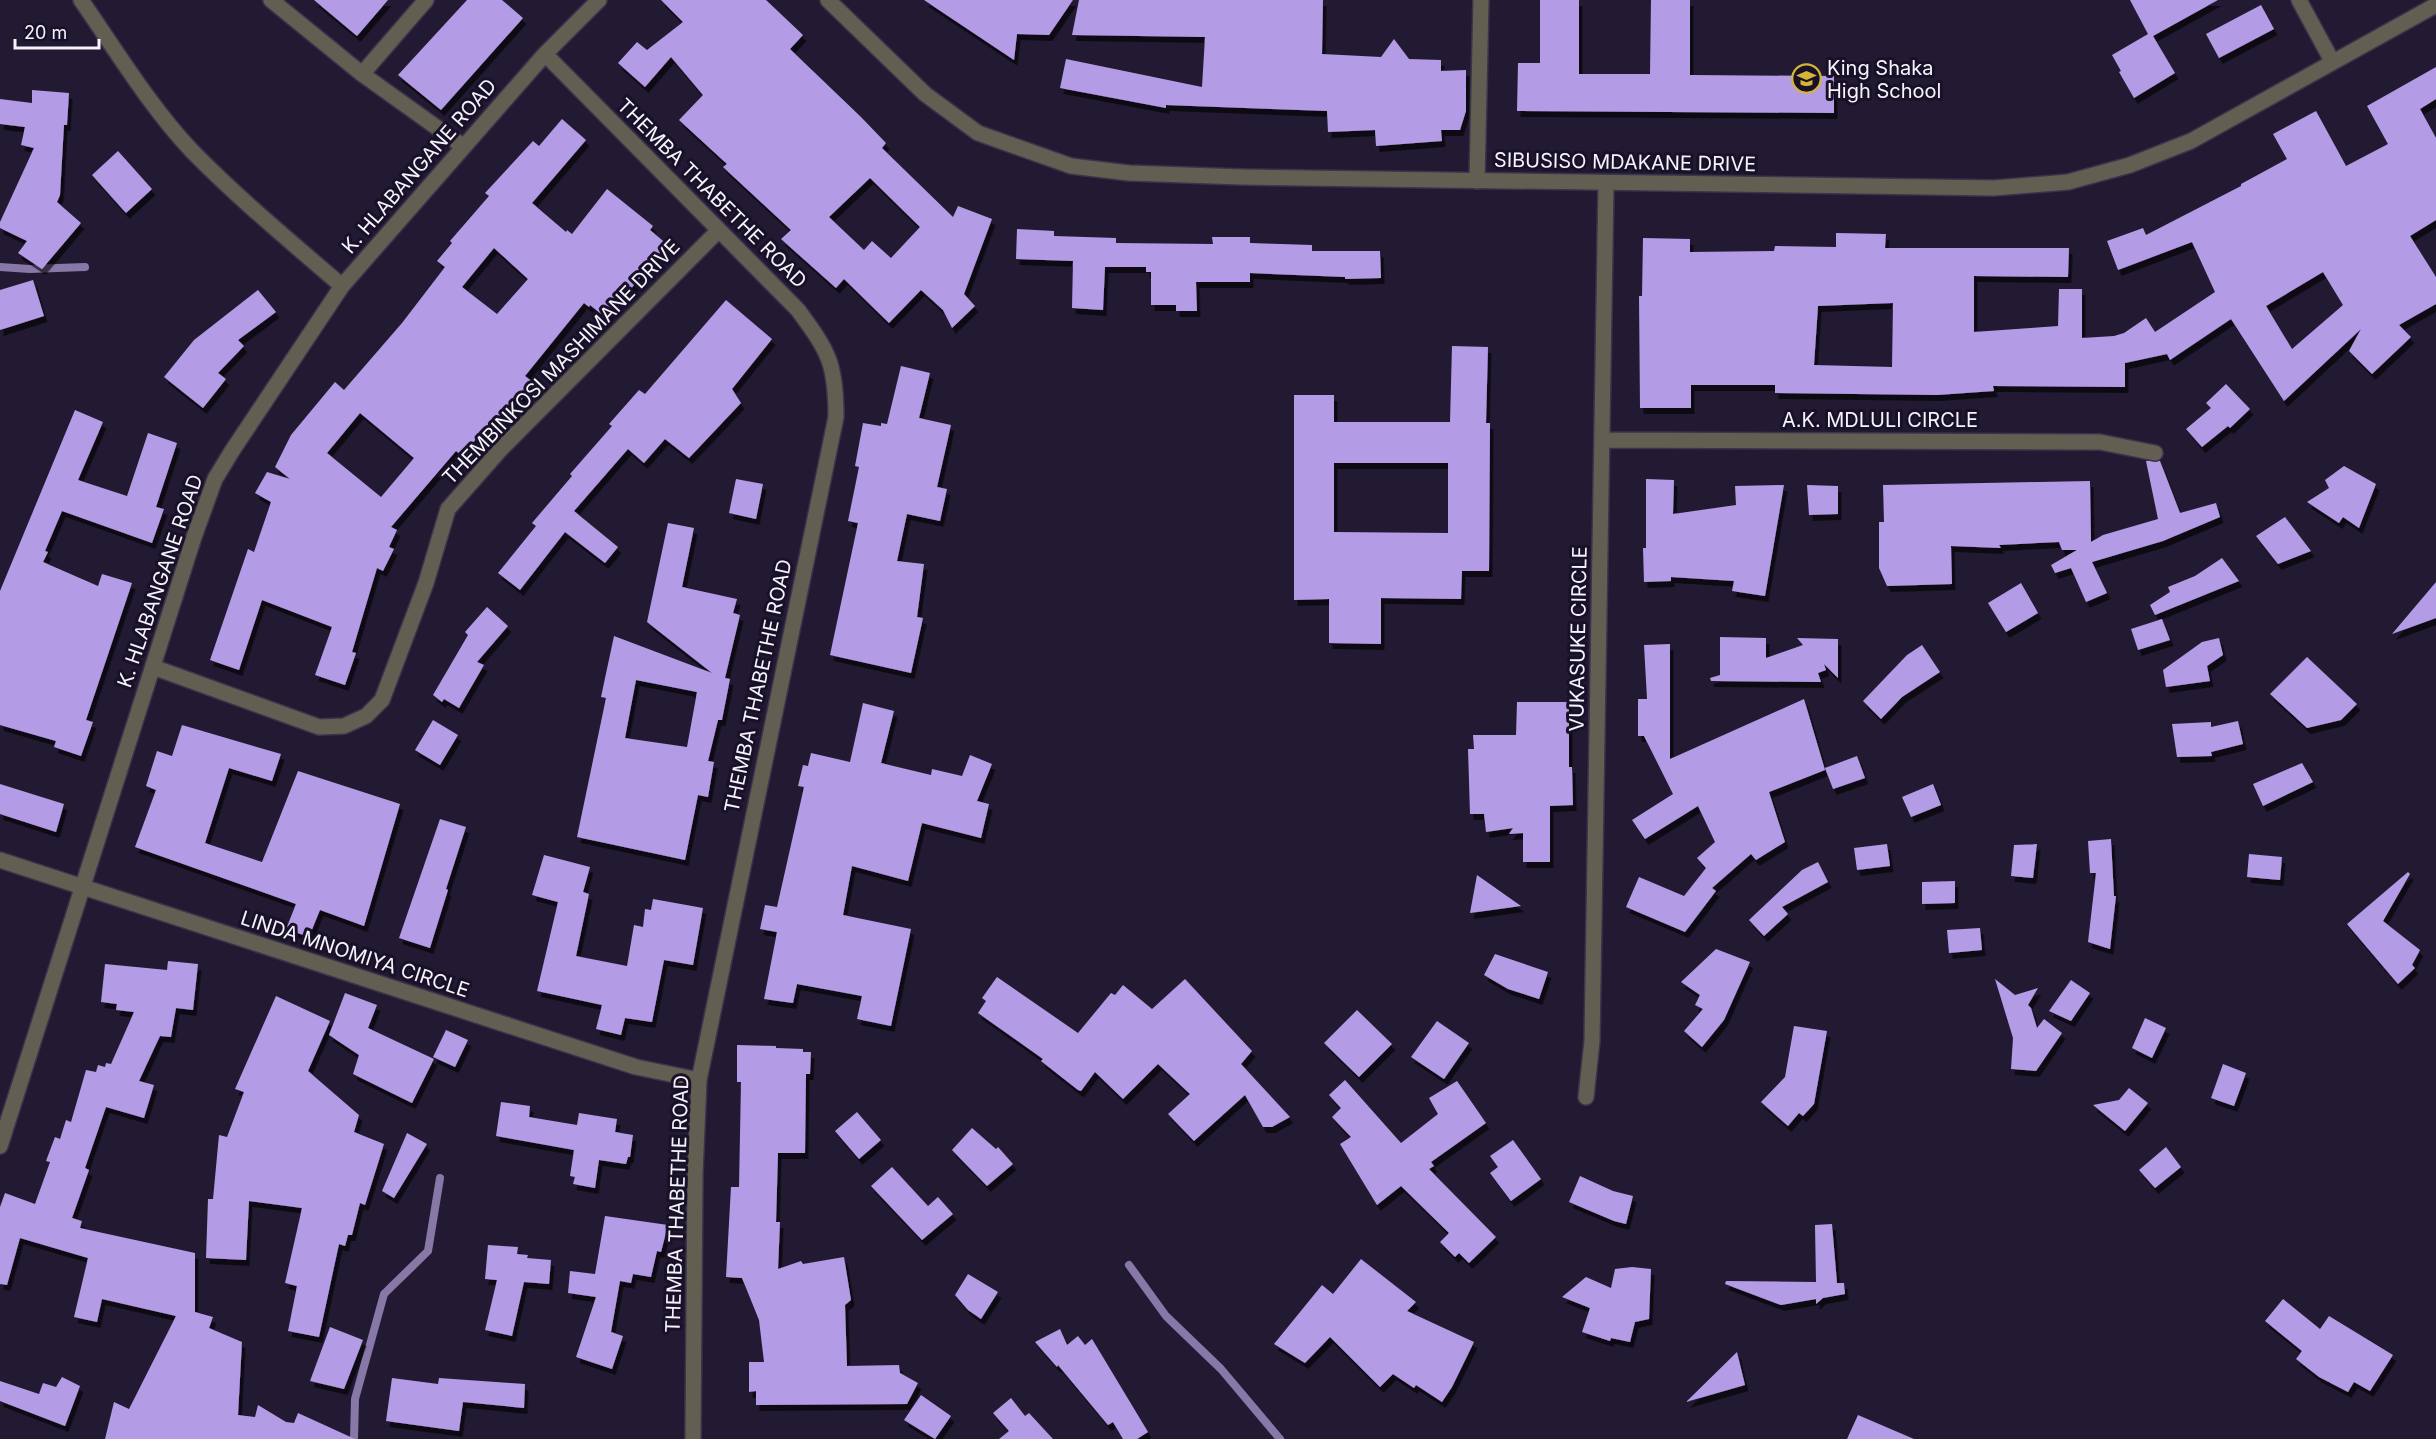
<svg xmlns="http://www.w3.org/2000/svg" width="2436" height="1439" viewBox="0 0 2436 1439" font-family="Inter,sans-serif">
  <style>
    .lines { fill: none; stroke-linecap: round; stroke-linejoin: round }
    .stream { stroke: #8878a8; stroke-width: 8 }
    .building { fill: #b39ce5; fill-rule: evenodd; filter: url(#shadow) }
    .minor-casing { stroke: #3b344b; stroke-width: 18 }
    .tertiary-casing { stroke: #3b344b; stroke-width: 18 }
    .minor { stroke: #625f52; stroke-width: 15 }
    .tertiary { stroke: #625f52; stroke-width: 15 }
    .labels { text-anchor: middle; stroke-width: 6; stroke-linejoin: round; paint-order: stroke }
    .poi-label { font-size: 20px; fill: #f6f3fd; stroke: #191128; text-anchor: start }
    .street-label { font-size: 20px; fill: #f6f3fd; stroke: #191128 }
  </style>
  <defs>
    <filter id="shadow"><feDropShadow dx="3.5" dy="6" stdDeviation="0" flood-color="#0009"/></filter>
  </defs>
  <rect width="100%" height="100%" fill="#221a33"/>
  <g class="lines">
    <!-- stream -->
    <path class="stream" d="M 0,267 L 30,269 L 85,267
      M 1129,1265 L 1166,1316 L 1221,1369 L 1280,1439
      M 354,1439 L 355,1399 L 384,1294 L 428,1251 L 440,1178"/>
  </g>
  <!-- building -->
  <path class="building" d="M 314,0 L 388,0 L 357,36 Z
    M 467,0 L 502,0 L 523,18 L 441,110 L 398,75 Z
    M 661,0 L 766,0 L 803,35 L 790,49 L 861,117 L 886,143 L 882,148 L 953,217 L 958,206 L 992,219 L 964,294 L 975,306 L 952,328 L 943,310 L 921,290 L 889,323 L 844,279 L 836,288 L 781,239 L 791,230 L 723,167 L 727,164 L 679,120 L 703,95 L 671,57 L 645,87 L 618,63 L 637,42 L 647,50 L 683,22 ZM 870,178 L 920,227 L 891,258 L 872,241 L 864,250 L 829,217 Z
    M 924,0 L 1073,0 L 1049,35 L 1017,34 L 1014,60 Z
    M 1079,0 L 1323,0 L 1322,54 L 1381,57 L 1394,39 L 1409,59 L 1441,60 L 1441,71 L 1466,70 L 1466,111 L 1460,130 L 1441,130 L 1442,141 L 1376,146 L 1375,130 L 1328,132 L 1327,111 L 1166,105 L 1166,108 L 1060,88 L 1066,59 L 1202,87 L 1205,37 L 1072,35 Z
    M 1540,0 L 1579,0 L 1579,74 L 1650,74 L 1651,0 L 1690,0 L 1690,75 L 1834,76 L 1834,113 L 1517,111 L 1518,63 L 1540,63 Z
    M 2130,0 L 2218,0 L 2153,36 L 2175,73 L 2134,98 L 2119,72 L 2121,71 L 2112,55 L 2148,34 Z
    M 2261,5 L 2274,29 L 2219,58 L 2206,34 Z
    M 2436,67 L 2436,99 L 2420,109 L 2436,138 L 2436,220 L 2410,236 L 2436,277 L 2436,304 L 2399,325 L 2411,337 L 2372,374 L 2349,351 L 2361,329 L 2284,401 L 2231,319 L 2170,360 L 2167,354 L 2125,363 L 2125,387 L 1993,386 L 1994,391 L 1937,395 L 1775,393 L 1775,385 L 1691,385 L 1691,408 L 1640,408 L 1639,296 L 1642,296 L 1643,238 L 1690,239 L 1690,252 L 1774,251 L 1775,246 L 1836,247 L 1836,233 L 1886,234 L 1885,248 L 2069,248 L 2068,277 L 1974,276 L 1974,332 L 2058,326 L 2059,289 L 2082,289 L 2082,338 L 2114,336 L 2124,333 L 2146,318 L 2155,332 L 2215,292 L 2192,242 L 2118,270 L 2107,241 L 2143,228 L 2146,235 L 2241,186 L 2241,184 L 2287,159 L 2273,134 L 2316,111 L 2346,166 L 2388,144 L 2367,106 ZM 2323,272 L 2343,305 L 2292,349 L 2266,306 ZM 1893,303 L 1892,367 L 1814,365 L 1818,306 Z
    M 32,90 L 69,93 L 67,125 L 64,125 L 60,195 L 57,202 L 81,223 L 42,269 L 18,253 L 27,241 L 0,228 L 0,222 L 34,148 L 21,145 L 25,127 L 0,124 L 0,99 L 32,103 Z
    M 562,119 L 586,140 L 532,203 L 566,232 L 567,230 L 572,234 L 607,189 L 653,226 L 650,230 L 668,245 L 606,318 L 590,305 L 589,307 L 584,303 L 525,376 L 534,383 L 521,400 L 516,396 L 499,419 L 495,416 L 462,456 L 456,451 L 391,527 L 397,530 L 389,547 L 394,549 L 383,571 L 377,568 L 352,652 L 356,653 L 345,685 L 315,675 L 332,627 L 262,600 L 239,670 L 210,660 L 248,549 L 254,552 L 271,502 L 255,493 L 267,472 L 290,479 L 275,467 L 291,435 L 335,382 L 344,390 L 402,323 L 445,267 L 437,261 L 452,243 L 450,241 L 489,196 L 485,193 L 533,141 L 539,146 ZM 494,248 L 528,279 L 497,314 L 462,287 ZM 360,413 L 414,458 L 381,497 L 327,453 Z
    M 118,151 L 152,189 L 126,213 L 92,175 Z
    M 1017,229 L 1054,231 L 1054,236 L 1116,238 L 1116,243 L 1213,244 L 1212,237 L 1250,237 L 1250,243 L 1312,245 L 1312,251 L 1380,251 L 1381,278 L 1345,279 L 1345,277 L 1250,273 L 1250,282 L 1196,282 L 1197,311 L 1176,311 L 1176,305 L 1151,305 L 1151,272 L 1146,272 L 1146,267 L 1105,267 L 1103,310 L 1072,308 L 1073,261 L 1016,259 Z
    M 33,280 L 44,316 L 0,330 L 0,290 Z
    M 258,290 L 276,312 L 238,340 L 244,346 L 218,373 L 226,379 L 203,408 L 164,377 L 194,340 Z
    M 726,300 L 772,339 L 732,389 L 741,403 L 689,458 L 665,439 L 644,463 L 628,449 L 574,511 L 618,547 L 605,563 L 565,532 L 520,590 L 498,573 L 536,526 L 532,523 L 572,476 L 570,474 L 612,426 L 609,424 L 639,390 L 645,394 Z
    M 1452,346 L 1488,347 L 1486,423 L 1490,423 L 1489,571 L 1462,571 L 1461,599 L 1381,598 L 1381,644 L 1329,643 L 1329,599 L 1294,600 L 1294,395 L 1334,395 L 1334,422 L 1450,422 ZM 1334,463 L 1448,463 L 1448,533 L 1334,532 Z
    M 901,366 L 930,373 L 919,418 L 951,425 L 937,487 L 947,489 L 940,521 L 907,514 L 897,561 L 924,564 L 917,617 L 923,618 L 911,673 L 830,655 L 858,523 L 848,521 L 859,467 L 855,466 L 863,423 L 881,426 L 881,423 L 887,424 Z
    M 2226,384 L 2250,409 L 2230,428 L 2228,426 L 2202,447 L 2186,429 L 2211,408 L 2206,403 Z
    M 75,410 L 103,422 L 78,480 L 127,496 L 148,433 L 177,443 L 156,507 L 164,509 L 152,543 L 62,511 L 45,551 L 48,552 L 43,562 L 98,586 L 102,574 L 132,583 L 86,720 L 93,722 L 81,756 L 54,747 L 56,741 L 0,725 L 0,591 Z
    M 2146,461 L 2160,461 L 2180,513 L 2216,503 L 2220,517 L 2163,541 L 2092,562 L 2107,593 L 2086,602 L 2071,568 L 2055,573 L 2051,565 L 2077,550 L 2062,550 L 2059,542 L 1999,545 L 2001,548 L 1951,546 L 1952,584 L 1887,586 L 1879,568 L 1879,522 L 1884,522 L 1883,485 L 2090,481 L 2091,542 L 2103,535 L 2158,519 Z
    M 2344,466 L 2376,484 L 2359,528 L 2343,517 L 2339,523 L 2307,502 L 2329,488 L 2325,480 Z
    M 736,479 L 763,484 L 756,519 L 729,513 Z
    M 1646,479 L 1674,480 L 1673,514 L 1736,505 L 1735,486 L 1784,485 L 1765,596 L 1732,591 L 1734,581 L 1671,577 L 1671,581 L 1644,582 L 1643,548 L 1646,548 Z
    M 1807,485 L 1838,486 L 1838,514 L 1809,515 Z
    M 2285,517 L 2311,551 L 2278,564 L 2256,536 Z
    M 668,523 L 694,528 L 682,587 L 737,599 L 733,613 L 740,615 L 725,678 L 730,679 L 722,720 L 718,720 L 708,761 L 714,762 L 708,797 L 698,795 L 685,860 L 577,837 L 606,698 L 601,697 L 614,636 L 712,673 L 647,622 ZM 636,680 L 697,692 L 687,747 L 625,738 Z
    M 2222,558 L 2239,581 L 2155,615 L 2150,605 L 2170,592 L 2168,587 L 2195,576 Z
    M 2436,582 L 2436,618 L 2392,634 Z
    M 2021,583 L 2038,613 L 2006,632 L 1988,603 Z
    M 487,607 L 508,626 L 477,662 L 484,665 L 459,708 L 444,699 L 442,702 L 433,695 L 468,635 L 465,632 Z
    M 2162,619 L 2170,640 L 2138,650 L 2131,629 Z
    M 1720,637 L 1766,638 L 1766,658 L 1803,645 L 1797,638 L 1838,639 L 1838,678 L 1824,664 L 1826,670 L 1818,673 L 1821,682 L 1711,681 L 1710,678 L 1720,675 Z
    M 2219,638 L 2223,655 L 2207,666 L 2210,681 L 2166,687 L 2163,670 L 2202,642 Z
    M 1670,644 L 1670,759 L 1804,699 L 1825,770 L 1769,792 L 1785,842 L 1756,860 L 1751,854 L 1712,888 L 1716,891 L 1685,932 L 1626,907 L 1639,877 L 1684,896 L 1706,868 L 1697,858 L 1715,842 L 1698,806 L 1645,839 L 1632,820 L 1673,794 L 1644,736 L 1638,736 L 1638,699 L 1647,699 L 1644,645 Z
    M 1922,645 L 1940,672 L 1902,697 L 1881,719 L 1863,701 L 1907,655 Z
    M 2307,657 L 2357,704 L 2341,720 L 2307,728 L 2270,694 Z
    M 1517,702 L 1569,702 L 1569,767 L 1572,767 L 1573,805 L 1550,806 L 1550,862 L 1523,862 L 1523,833 L 1509,834 L 1513,828 L 1486,832 L 1484,814 L 1470,814 L 1468,749 L 1474,749 L 1473,735 L 1516,735 Z
    M 863,703 L 894,711 L 881,763 L 931,775 L 932,769 L 962,776 L 970,755 L 992,764 L 977,801 L 989,804 L 981,838 L 922,823 L 908,881 L 852,866 L 843,915 L 911,929 L 891,1026 L 857,1019 L 862,996 L 797,984 L 793,1003 L 764,999 L 777,932 L 760,929 L 765,905 L 777,907 L 804,787 L 798,786 L 803,765 L 808,766 L 811,753 L 850,762 Z
    M 433,720 L 458,735 L 440,765 L 415,750 Z
    M 2238,721 L 2243,744 L 2211,752 L 2212,756 L 2177,757 L 2172,724 L 2211,722 L 2211,727 Z
    M 182,725 L 281,754 L 272,781 L 229,768 L 205,843 L 262,862 L 298,771 L 400,804 L 364,926 L 320,910 L 309,937 L 286,929 L 296,904 L 135,847 L 156,790 L 146,786 L 157,751 L 172,756 Z
    M 1857,756 L 1865,778 L 1833,789 L 1825,768 Z
    M 2302,763 L 2313,782 L 2263,806 L 2253,784 Z
    M 0,784 L 64,804 L 56,832 L 0,814 Z
    M 1933,784 L 1941,805 L 1911,817 L 1902,797 Z
    M 440,819 L 466,827 L 446,889 L 448,890 L 430,948 L 399,938 Z
    M 2111,839 L 2114,896 L 2116,896 L 2110,949 L 2088,942 L 2096,873 L 2090,873 L 2088,841 Z
    M 1887,844 L 1890,866 L 1857,870 L 1854,848 Z
    M 2037,844 L 2033,878 L 2011,876 L 2014,845 Z
    M 2249,854 L 2282,857 L 2280,880 L 2247,877 Z
    M 544,855 L 590,867 L 583,892 L 589,894 L 576,956 L 627,966 L 634,925 L 643,927 L 645,909 L 651,910 L 653,899 L 703,908 L 693,965 L 664,960 L 652,1022 L 625,1018 L 621,1035 L 596,1029 L 602,1005 L 537,991 L 558,902 L 532,895 Z
    M 1818,862 L 1828,882 L 1782,907 L 1788,914 L 1764,936 L 1749,920 L 1802,870 Z
    M 2408,872 L 2410,874 L 2383,921 L 2420,950 L 2412,965 L 2415,968 L 2398,984 L 2347,924 Z
    M 1477,875 L 1521,906 L 1470,913 Z
    M 1955,881 L 1955,903 L 1922,904 L 1922,882 Z
    M 1980,928 L 1982,950 L 1949,953 L 1947,930 Z
    M 1716,949 L 1750,962 L 1724,1020 L 1702,1047 L 1684,1031 L 1703,1009 L 1695,1005 L 1700,995 L 1681,982 Z
    M 1495,954 L 1548,972 L 1539,999 L 1508,989 L 1484,975 Z
    M 168,961 L 198,964 L 193,1010 L 176,1008 L 171,1037 L 160,1036 L 139,1081 L 154,1085 L 144,1118 L 106,1107 L 85,1168 L 89,1170 L 72,1218 L 82,1221 L 80,1228 L 195,1253 L 195,1312 L 213,1317 L 209,1328 L 242,1342 L 238,1415 L 255,1417 L 258,1405 L 286,1422 L 294,1423 L 298,1413 L 355,1439 L 105,1439 L 114,1402 L 129,1409 L 176,1316 L 102,1299 L 97,1322 L 74,1317 L 88,1258 L 20,1238 L 7,1285 L 0,1284 L 0,1207 L 5,1193 L 35,1204 L 50,1162 L 46,1161 L 55,1137 L 60,1139 L 66,1120 L 71,1122 L 86,1070 L 96,1072 L 98,1065 L 105,1067 L 106,1063 L 111,1064 L 134,1012 L 116,1010 L 117,1004 L 101,1002 L 105,964 L 167,970 Z
    M 997,977 L 1078,1033 L 1111,993 L 1115,995 L 1123,985 L 1152,1009 L 1185,979 L 1252,1051 L 1241,1064 L 1290,1117 L 1272,1127 L 1263,1127 L 1245,1095 L 1194,1141 L 1168,1114 L 1190,1094 L 1158,1064 L 1123,1099 L 1095,1072 L 1081,1091 L 1078,1090 L 1041,1061 L 1043,1059 L 978,1013 L 986,1001 L 982,998 Z
    M 1995,979 L 2015,995 L 2038,988 L 2028,1005 L 2031,1008 L 2037,1028 L 2044,1019 L 2062,1033 L 2036,1071 L 2011,1069 L 2013,1038 Z
    M 2071,980 L 2090,993 L 2071,1021 L 2049,1011 Z
    M 345,993 L 377,1005 L 368,1028 L 434,1059 L 412,1103 L 353,1074 L 359,1055 L 329,1035 Z
    M 276,996 L 330,1021 L 308,1071 L 359,1115 L 354,1132 L 384,1144 L 365,1205 L 360,1203 L 352,1235 L 348,1235 L 345,1246 L 339,1244 L 319,1337 L 288,1331 L 297,1286 L 285,1283 L 302,1208 L 249,1201 L 246,1260 L 206,1258 L 208,1199 L 213,1199 L 219,1135 L 227,1137 L 244,1092 L 235,1089 Z
    M 1357,1010 L 1392,1044 L 1359,1077 L 1324,1043 Z
    M 2145,1018 L 2166,1028 L 2152,1058 L 2132,1048 Z
    M 1437,1021 L 1469,1043 L 1444,1079 L 1411,1057 Z
    M 1794,1026 L 1827,1031 L 1814,1104 L 1803,1116 L 1799,1113 L 1788,1126 L 1761,1102 L 1785,1077 Z
    M 446,1030 L 468,1040 L 455,1067 L 433,1057 Z
    M 737,1045 L 776,1046 L 776,1048 L 803,1049 L 803,1052 L 811,1052 L 810,1074 L 806,1074 L 805,1153 L 778,1153 L 776,1222 L 780,1222 L 778,1269 L 801,1261 L 803,1264 L 844,1257 L 851,1300 L 845,1305 L 847,1366 L 899,1365 L 900,1373 L 918,1383 L 907,1404 L 756,1405 L 756,1391 L 749,1392 L 749,1362 L 764,1362 L 759,1320 L 742,1278 L 726,1277 L 731,1187 L 739,1187 L 741,1082 L 737,1082 Z
    M 2223,1064 L 2246,1073 L 2234,1106 L 2211,1098 Z
    M 1345,1080 L 1401,1143 L 1438,1114 L 1429,1098 L 1457,1081 L 1486,1123 L 1431,1162 L 1434,1166 L 1429,1169 L 1496,1237 L 1469,1263 L 1459,1253 L 1455,1257 L 1440,1242 L 1449,1233 L 1401,1186 L 1377,1205 L 1340,1144 L 1351,1137 L 1332,1117 L 1341,1108 L 1329,1095 Z
    M 2129,1088 L 2148,1103 L 2125,1131 L 2093,1105 L 2119,1100 Z
    M 501,1102 L 530,1106 L 529,1117 L 577,1125 L 579,1113 L 617,1119 L 615,1132 L 633,1135 L 630,1157 L 628,1157 L 626,1164 L 599,1160 L 595,1188 L 573,1184 L 575,1177 L 570,1176 L 574,1150 L 496,1136 Z
    M 857,1112 L 881,1140 L 859,1159 L 835,1131 Z
    M 972,1128 L 996,1149 L 998,1147 L 1013,1164 L 987,1186 L 952,1150 Z
    M 407,1133 L 427,1144 L 394,1198 L 382,1191 Z
    M 1513,1140 L 1541,1179 L 1511,1201 L 1490,1173 L 1498,1167 L 1490,1156 Z
    M 2166,1147 L 2181,1167 L 2155,1188 L 2139,1170 Z
    M 892,1167 L 928,1206 L 938,1197 L 953,1214 L 922,1240 L 871,1186 Z
    M 1580,1176 L 1613,1191 L 1633,1196 L 1626,1224 L 1614,1221 L 1569,1202 Z
    M 605,1216 L 668,1225 L 661,1252 L 657,1251 L 651,1277 L 633,1274 L 631,1283 L 620,1281 L 611,1332 L 623,1336 L 612,1369 L 576,1357 L 596,1297 L 568,1293 L 570,1271 L 595,1274 Z
    M 1832,1224 L 1837,1283 L 1844,1283 L 1845,1294 L 1823,1298 L 1816,1304 L 1816,1299 L 1781,1305 L 1725,1284 L 1726,1281 L 1816,1282 L 1815,1225 Z
    M 488,1245 L 518,1247 L 517,1254 L 528,1255 L 527,1258 L 551,1260 L 549,1284 L 524,1282 L 512,1336 L 485,1330 L 497,1280 L 485,1279 Z
    M 1361,1259 L 1416,1302 L 1407,1311 L 1474,1342 L 1452,1387 L 1442,1402 L 1416,1385 L 1414,1388 L 1393,1374 L 1380,1387 L 1330,1337 L 1305,1363 L 1274,1344 L 1322,1285 L 1333,1294 Z
    M 1632,1267 L 1651,1269 L 1649,1319 L 1635,1322 L 1630,1342 L 1611,1338 L 1610,1341 L 1582,1332 L 1590,1308 L 1562,1297 L 1586,1277 L 1611,1288 L 1615,1269 Z
    M 968,1274 L 998,1292 L 981,1319 L 968,1310 L 955,1295 Z
    M 2283,1299 L 2320,1329 L 2329,1316 L 2393,1355 L 2370,1391 L 2354,1382 L 2348,1392 L 2319,1377 L 2296,1359 L 2302,1351 L 2265,1321 Z
    M 330,1327 L 363,1340 L 344,1389 L 310,1381 Z
    M 1060,1329 L 1067,1345 L 1078,1336 L 1085,1345 L 1092,1339 L 1148,1432 L 1137,1439 L 1123,1439 L 1113,1422 L 1108,1425 L 1058,1365 L 1057,1367 L 1035,1342 Z
    M 1737,1352 L 1745,1385 L 1686,1402 Z
    M 62,1377 L 80,1386 L 65,1426 L 0,1401 L 0,1381 L 39,1394 L 43,1383 L 56,1387 Z
    M 392,1378 L 438,1384 L 439,1378 L 525,1384 L 524,1408 L 463,1402 L 459,1431 L 386,1421 Z
    M 921,1395 L 951,1416 L 935,1439 L 904,1420 Z
    M 1011,1398 L 1025,1416 L 1029,1413 L 1053,1439 L 999,1439 L 1009,1431 L 993,1413 Z
    M 1858,1415 L 1914,1439 L 1847,1439 Z"/>
  <g class="lines">
    <defs>
      <path id="minor" d="M 81,0 C 115,49 151,108 192,151 C 239,199 291,242 342,286
        M 271,0 L 362,74
        M 426,0 L 362,74 L 464,147
        M 2299,0 L 2332,61
        M 545,54 L 798,310 C 829,352 836,364 836,417 L 699,1080 L 695,1174 L 693,1439
        M 1477,181 L 1481,0
        M 1603,440 L 2100,442 L 2155,453
        M 153,667 L 319,727 L 344,726 L 366,716 L 382,700 L 426,583 L 448,509 L 500,450 L 718,231
        M 0,860 L 636,1067 L 699,1080
        M 1586,1097 L 1592,1041 L 1606,183
        M 0,1146 L 194,537 L 215,479 L 232,451 L 342,286 L 545,54 L 599,0"/>
      <path id="tertiary" d="M 828,0 L 925,94 L 978,133 L 1071,166 L 1129,173 L 1242,177 L 1994,188 L 2068,182 L 2130,165 L 2191,141 L 2436,5"/>
    </defs>
    <!-- minor casing -->
    <use href="#minor" class="minor-casing"/>
    <!-- tertiary casing -->
    <use href="#tertiary" class="tertiary-casing"/>
    <!-- minor -->
    <use href="#minor" class="minor"/>
    <!-- tertiary -->
    <use href="#tertiary" class="tertiary"/>
  </g>
  <!-- icons -->
  <defs>
    <symbol id="school-ring" viewBox="-11 -11 22 22"><circle r="9.5" fill="#191128" stroke="#d5b534" stroke-width="1.5"/><path d="M0-5L7-2L0 1L-7-2ZM-4 1L0 2.5L4 1V4Q0 6-4 4Z" fill="#d5b534"/></symbol>
  </defs>
  <g fill-rule="evenodd">
    <use href="#school-ring" x="1790" y="62" width="33" height="33"/>
  </g>
  <g class="labels">
    <!-- poi labels -->
    <g class="poi-label">
      <text x="1827" y="75">King Shaka<tspan x="1827" dy="23">High School</tspan></text>
    </g>
    <!-- street labels -->
    <g class="street-label">
      <text transform="translate(1625 162) rotate(1)" y="7">SIBUSISO MDAKANE DRIVE</text>
      <text transform="translate(419 166) rotate(-49)" y="7">K. HLABANGANE ROAD</text>
      <text transform="translate(712 193) rotate(45)" y="7">THEMBA THABETHE ROAD</text>
      <text transform="translate(561 362) rotate(-46)" y="7">THEMBINKOSI MASHIMANE DRIVE</text>
      <text x="1880" y="427">A.K. MDLULI CIRCLE</text>
      <text transform="translate(160 581) rotate(-71)" y="7">K. HLABANGANE ROAD</text>
      <text transform="translate(1578 639) rotate(-89)" y="7">VUKASUKE CIRCLE</text>
      <text transform="translate(758 686) rotate(-78)" y="7">THEMBA THABETHE ROAD</text>
      <text transform="translate(355 954) rotate(18)" y="7">LINDA MNOMIYA CIRCLE</text>
      <text transform="translate(677 1204) rotate(-88)" y="7">THEMBA THABETHE ROAD</text>
    </g>
  </g>
  <!-- scale -->
  <path d="M15 39v9h84v-9" fill="none" stroke="#f6f3fd" stroke-width="3"/>
  <text x="24" y="39" font-size="18" fill="#f6f3fd" stroke="#191128" stroke-width="4.5" paint-order="stroke">20 m</text>
</svg>
